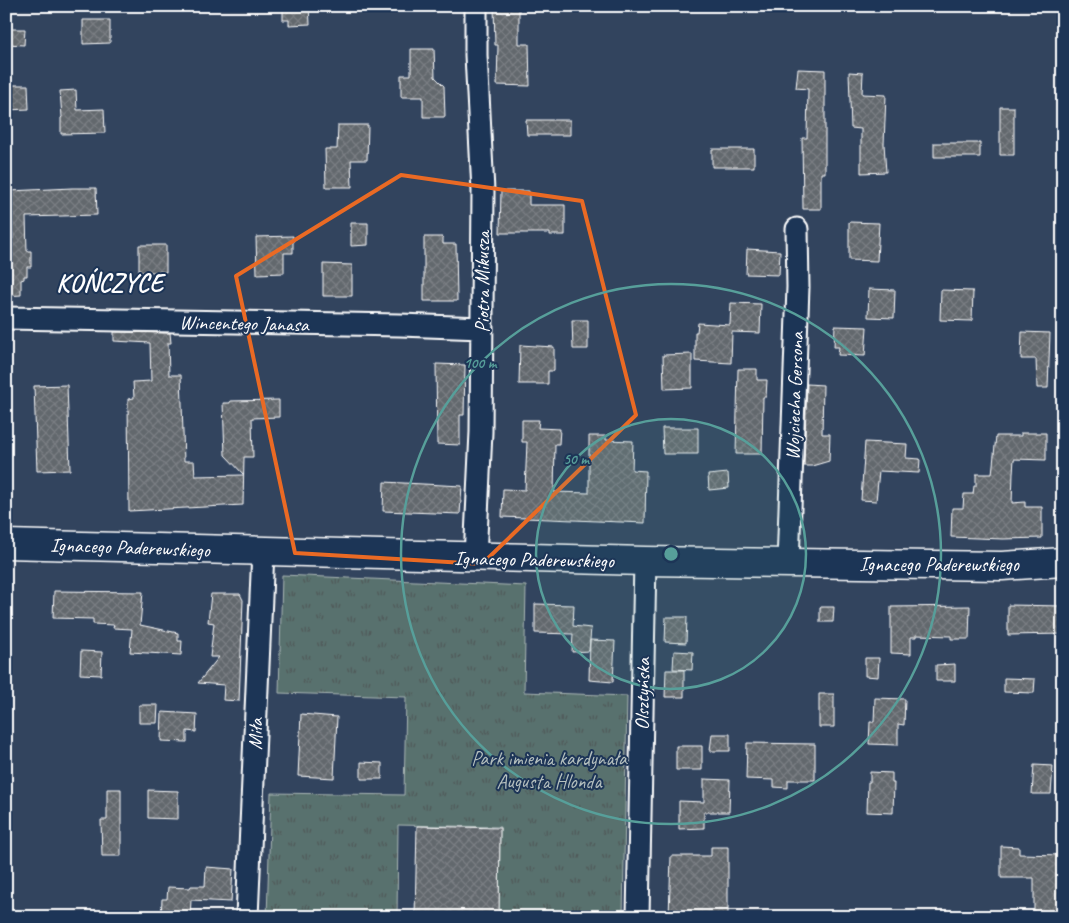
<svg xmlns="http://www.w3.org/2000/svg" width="1069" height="923" viewBox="0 0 1069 923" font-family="Caveat,sans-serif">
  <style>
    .grass { fill: url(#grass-tufts); stroke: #acb8b6 }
    .building { fill: url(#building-cross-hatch); stroke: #fff }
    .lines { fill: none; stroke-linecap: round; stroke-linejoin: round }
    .minor-casing { stroke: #fff; stroke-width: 25 }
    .secondary-casing { stroke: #fff; stroke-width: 31 }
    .minor { stroke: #1d3557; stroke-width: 21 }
    .secondary { stroke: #1d3557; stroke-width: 28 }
    .marked { fill: none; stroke: #ea6a24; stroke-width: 4; stroke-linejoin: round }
    .ring { fill: none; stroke: #579f9a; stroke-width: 2.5 }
    .labels { text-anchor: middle; stroke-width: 4; stroke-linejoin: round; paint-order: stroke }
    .street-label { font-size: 20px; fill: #fff; stroke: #1d3557 }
    .park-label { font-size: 20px; fill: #b4bfbe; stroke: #1d3557 }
    .district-label { font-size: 25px; font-weight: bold; letter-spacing: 1px; fill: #fff; stroke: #1d3557 }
    .centre { fill: #579f9a; stroke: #1d3557; stroke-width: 2.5 }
    .ring-label { font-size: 15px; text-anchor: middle; font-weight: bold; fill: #579f9a; stroke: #1d3557; stroke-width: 4; stroke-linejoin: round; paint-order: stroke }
  </style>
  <defs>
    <pattern id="grass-tufts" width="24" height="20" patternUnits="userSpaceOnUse" patternTransform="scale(1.25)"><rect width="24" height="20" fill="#58716e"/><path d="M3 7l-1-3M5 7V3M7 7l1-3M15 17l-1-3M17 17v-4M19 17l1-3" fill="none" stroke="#505958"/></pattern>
    <pattern id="building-cross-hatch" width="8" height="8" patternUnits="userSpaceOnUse" patternTransform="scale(1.25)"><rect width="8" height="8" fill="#62676d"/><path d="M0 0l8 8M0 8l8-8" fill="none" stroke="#7a7e83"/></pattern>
  </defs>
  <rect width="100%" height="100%" fill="#32445e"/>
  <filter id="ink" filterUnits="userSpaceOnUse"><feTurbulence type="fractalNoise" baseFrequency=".02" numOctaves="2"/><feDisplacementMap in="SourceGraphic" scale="10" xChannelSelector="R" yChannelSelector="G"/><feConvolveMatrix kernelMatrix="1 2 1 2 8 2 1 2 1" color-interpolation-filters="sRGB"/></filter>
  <g filter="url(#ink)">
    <!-- grass -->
    <path class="grass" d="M 282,575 L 526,586 L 524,692 L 627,696 L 623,917 L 499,917 L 500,827 L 398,825 L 397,917 L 267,917 L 271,793 L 404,795 L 406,697 L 279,693 Z"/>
    <!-- building -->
    <path class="building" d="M 283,6 L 309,6 L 310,24 L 289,25 L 289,20 L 283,20 Z
      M 494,6 L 519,6 L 519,44 L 529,44 L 530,86 L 497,85 L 498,45 L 495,45 Z
      M 83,20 L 110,20 L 110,43 L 83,44 Z
      M 6,29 L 25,29 L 24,45 L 6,44 Z
      M 411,49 L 434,49 L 435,77 L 444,86 L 445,117 L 423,117 L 423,97 L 401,97 L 401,75 L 411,75 Z
      M 798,69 L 825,70 L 825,173 L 821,173 L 821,209 L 803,209 L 802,138 L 807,138 L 808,89 L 796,88 Z
      M 849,72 L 863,73 L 862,94 L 886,95 L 884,144 L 886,172 L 861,173 L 861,129 L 851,128 Z
      M 6,85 L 28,85 L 29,109 L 6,110 Z
      M 76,90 L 77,110 L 104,109 L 105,133 L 61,134 L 61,118 L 62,117 L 60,91 Z
      M 1000,107 L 1014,107 L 1014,155 L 1000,155 Z
      M 526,120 L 570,120 L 570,135 L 527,135 Z
      M 338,125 L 368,125 L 367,160 L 351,160 L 352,187 L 326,187 L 325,149 L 337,149 Z
      M 934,143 L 980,143 L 980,157 L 934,157 Z
      M 712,149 L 754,149 L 754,167 L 712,167 Z
      M 72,188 L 96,188 L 97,215 L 26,217 L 27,251 L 31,251 L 31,267 L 27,267 L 27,276 L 24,276 L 24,279 L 21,280 L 21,295 L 6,296 L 6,239 L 13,239 L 10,191 Z
      M 501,191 L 529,191 L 529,205 L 565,205 L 565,235 L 550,235 L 550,233 L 500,233 Z
      M 849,222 L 879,223 L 877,261 L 849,260 Z
      M 351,223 L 368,223 L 368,245 L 351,246 Z
      M 293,236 L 293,253 L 284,253 L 284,273 L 257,274 L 256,237 Z
      M 424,237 L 443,237 L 443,244 L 456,244 L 457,301 L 424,301 Z
      M 139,245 L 166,245 L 166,272 L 139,272 Z
      M 747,249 L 780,251 L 779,275 L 746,274 Z
      M 323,264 L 352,265 L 352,296 L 323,296 Z
      M 869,289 L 895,290 L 894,318 L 868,317 Z
      M 941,290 L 973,291 L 972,321 L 940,320 Z
      M 731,303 L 761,304 L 760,333 L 732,332 L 731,363 L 695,361 L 695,332 L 697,332 L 698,323 L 730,325 Z
      M 572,320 L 588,320 L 588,349 L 573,349 Z
      M 835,326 L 867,327 L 865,356 L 838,355 L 839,347 L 834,347 Z
      M 114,332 L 170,333 L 171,343 L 168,343 L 169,375 L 181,375 L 184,461 L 194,461 L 195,476 L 244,475 L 225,455 L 223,403 L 230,403 L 230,401 L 279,400 L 279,417 L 252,418 L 253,457 L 244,457 L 243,505 L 129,511 L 128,399 L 134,398 L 133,382 L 151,381 L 150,343 L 114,341 Z
      M 1022,332 L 1050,333 L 1048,388 L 1037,388 L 1036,359 L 1021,359 Z
      M 520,345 L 554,347 L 554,371 L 548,371 L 548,384 L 519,384 Z
      M 692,354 L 692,388 L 664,389 L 663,355 Z
      M 436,364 L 465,365 L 464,415 L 460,415 L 460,445 L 437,444 Z
      M 738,369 L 757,369 L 757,380 L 767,380 L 766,397 L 763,397 L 762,454 L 736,454 Z
      M 807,384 L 823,385 L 822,434 L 830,434 L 829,461 L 812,466 L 804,466 Z
      M 67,385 L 70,470 L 37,471 L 34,386 Z
      M 522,420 L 539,420 L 538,428 L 560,429 L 559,444 L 555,444 L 554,492 L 589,493 L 589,436 L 606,436 L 606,440 L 633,441 L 632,470 L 646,471 L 645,523 L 502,517 L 503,489 L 525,490 L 527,442 L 522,442 Z
      M 662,428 L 698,428 L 698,454 L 663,454 Z
      M 1021,433 L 1046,433 L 1046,460 L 1014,459 L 1013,473 L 1012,503 L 1025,502 L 1025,507 L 1042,507 L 1042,538 L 1003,539 L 951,537 L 952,508 L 963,508 L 964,494 L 973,494 L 974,486 L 976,486 L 976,474 L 992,474 L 996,436 L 1021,436 Z
      M 865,442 L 907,444 L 906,458 L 920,459 L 919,473 L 879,471 L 876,501 L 861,500 Z
      M 728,473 L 729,488 L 709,490 L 708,475 Z
      M 384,482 L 462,486 L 460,514 L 383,511 Z
      M 54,591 L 143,592 L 140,625 L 178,633 L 178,641 L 182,641 L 181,655 L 130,652 L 132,629 L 113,628 L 114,625 L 93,624 L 93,619 L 53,618 Z
      M 211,594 L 240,594 L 243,600 L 239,701 L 223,700 L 224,685 L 198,683 L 219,657 L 210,657 L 214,623 L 208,622 Z
      M 535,604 L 574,605 L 573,626 L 591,628 L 589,651 L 572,652 L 573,634 L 535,633 Z
      M 1008,605 L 1063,606 L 1063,634 L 1008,635 Z
      M 970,606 L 969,639 L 951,639 L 951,636 L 916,635 L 916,637 L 911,637 L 911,654 L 891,653 L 891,607 Z
      M 820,607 L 834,607 L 833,622 L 820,622 Z
      M 666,617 L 687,617 L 686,643 L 665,642 Z
      M 590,640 L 615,641 L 613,682 L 589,680 Z
      M 81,651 L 102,652 L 101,675 L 80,674 Z
      M 674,651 L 693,652 L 692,670 L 673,669 Z
      M 865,658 L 879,658 L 878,677 L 865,676 Z
      M 955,664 L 955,681 L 936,681 L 936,665 Z
      M 666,670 L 684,670 L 684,697 L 665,697 Z
      M 1004,678 L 1035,679 L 1034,693 L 1004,692 Z
      M 819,694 L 834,694 L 834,727 L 819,727 Z
      M 875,698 L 905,699 L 904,725 L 898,724 L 898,745 L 869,744 L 870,722 L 874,722 Z
      M 139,705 L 158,705 L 157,723 L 139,723 Z
      M 162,712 L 197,714 L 196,732 L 187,731 L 187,742 L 161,741 Z
      M 301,714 L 337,717 L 334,778 L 298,776 Z
      M 712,734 L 730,734 L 730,751 L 710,751 Z
      M 747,743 L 815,744 L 815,780 L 788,780 L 788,788 L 774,787 L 774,780 L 746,779 Z
      M 676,746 L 702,746 L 702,770 L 676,770 Z
      M 361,762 L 382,763 L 382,779 L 361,779 Z
      M 1034,765 L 1053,766 L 1051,794 L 1032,794 Z
      M 870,772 L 892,773 L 892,783 L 894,783 L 893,813 L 867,812 L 868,782 L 870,782 Z
      M 704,779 L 730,780 L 729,812 L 704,812 L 704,828 L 679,829 L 679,801 L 704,802 Z
      M 107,789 L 121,789 L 121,856 L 102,856 L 101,820 L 107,820 Z
      M 148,790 L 178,791 L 178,819 L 148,818 Z
      M 417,826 L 500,828 L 499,916 L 415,917 Z
      M 1001,846 L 1019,847 L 1019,854 L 1062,855 L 1060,900 L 1063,900 L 1063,917 L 1034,917 L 1034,878 L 1001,878 Z
      M 711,847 L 728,847 L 728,915 L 669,917 L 671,856 L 711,856 Z
      M 206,867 L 233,869 L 231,902 L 191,900 L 190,917 L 161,917 L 162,899 L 167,899 L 168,887 L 190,888 L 191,886 L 205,886 Z"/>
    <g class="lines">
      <defs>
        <path id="minor" d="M 6,318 L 400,325 L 482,328
          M 475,558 L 481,432 L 483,191 L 476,55 L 476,6
          M 788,564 L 798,287 L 797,229
          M 247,917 L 263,551
          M 638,917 L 645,561"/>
        <path id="secondary" d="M 6,544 L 645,561 L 1002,566 L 1063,562"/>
      </defs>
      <!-- minor casing -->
      <use href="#minor" class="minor-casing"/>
      <!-- secondary casing -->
      <use href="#secondary" class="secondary-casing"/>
      <!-- minor -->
      <use href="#minor" class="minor"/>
      <!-- secondary -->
      <use href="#secondary" class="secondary"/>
    </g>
  </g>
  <!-- marked area -->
  <path class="marked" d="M 401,175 L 582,201 L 636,415 L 482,564 L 295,553 L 236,276 Z"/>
  <!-- distance rings -->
  <circle cx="671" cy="554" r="135" fill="#579f9a" fill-opacity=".12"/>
  <g class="ring">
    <circle cx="671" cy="554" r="135"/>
    <circle cx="671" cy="554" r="270"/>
  </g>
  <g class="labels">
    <!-- street labels -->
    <g class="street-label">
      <text transform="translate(482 282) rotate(-90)" y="7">Piotra Mikusza</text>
      <text transform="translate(244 323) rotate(1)" y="7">Wincentego Janasa</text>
      <text transform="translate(794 396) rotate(-88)" y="7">Wojciecha Gersona</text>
      <text transform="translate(130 547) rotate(2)" y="7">Ignacego Paderewskiego</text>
      <text transform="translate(534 559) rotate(1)" y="7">Ignacego Paderewskiego</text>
      <text x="939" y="571">Ignacego Paderewskiego</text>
      <text transform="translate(642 694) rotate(-89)" y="7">Olsztyńska</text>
      <text transform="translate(255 734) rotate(-88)" y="7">Miła</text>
    </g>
    <!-- park labels -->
    <g class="park-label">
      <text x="549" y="765">Park imienia kardynała<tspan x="549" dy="23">Augusta Hlonda</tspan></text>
    </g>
    <!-- district labels -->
    <g class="district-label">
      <text x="110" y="291">KOŃCZYCE</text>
    </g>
  </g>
  <circle cx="671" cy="554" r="8" class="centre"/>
  <g class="ring-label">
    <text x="480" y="368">100 m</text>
    <text x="576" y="464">50 m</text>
  </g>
  <!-- margin -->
  <rect width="1069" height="923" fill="none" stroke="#1d3557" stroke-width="25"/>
  <rect x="12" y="12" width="1044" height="898" fill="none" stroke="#fff" stroke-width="2" filter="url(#ink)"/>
</svg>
